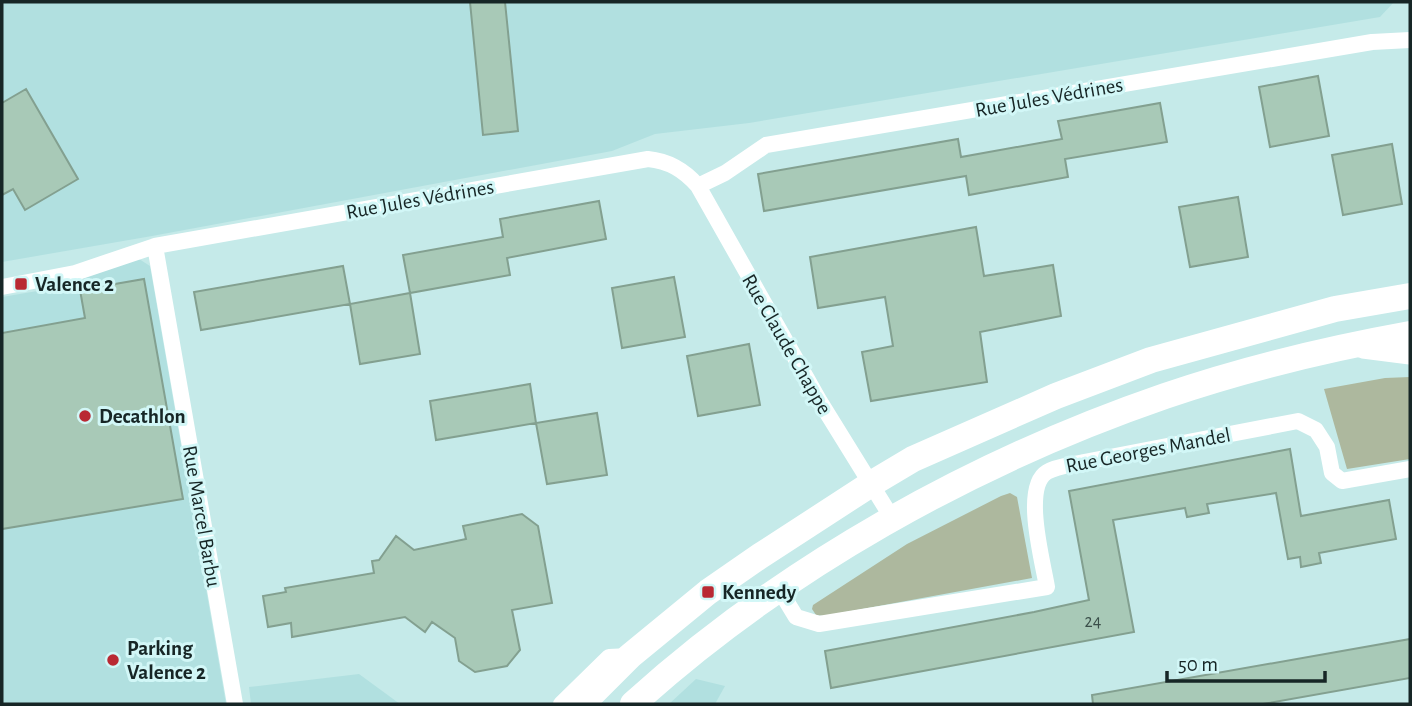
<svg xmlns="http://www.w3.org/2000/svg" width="1412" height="706" viewBox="0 0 1412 706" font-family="'Alegreya Sans',sans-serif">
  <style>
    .built { fill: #b1e0e0 }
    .green { fill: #adb89e }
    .building { fill: #a8c9b7; stroke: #83a090; stroke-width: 2 }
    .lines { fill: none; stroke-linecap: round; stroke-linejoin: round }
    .minor { stroke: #fff; stroke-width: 16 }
    .tertiary { stroke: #fff; stroke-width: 21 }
    .primary { stroke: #fff; stroke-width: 26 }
    .poi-dot { fill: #b92933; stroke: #d2f7f7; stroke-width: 2.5 }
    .labels { text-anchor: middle; stroke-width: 6; stroke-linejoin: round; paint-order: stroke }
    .number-label { font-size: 18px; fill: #3b4f4a }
    .street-label { font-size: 21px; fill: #172626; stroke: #d2f7f7 }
    .poi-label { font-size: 21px; font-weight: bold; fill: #172626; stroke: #d2f7f7; text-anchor: start }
  </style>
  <rect width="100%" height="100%" fill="#c5eae9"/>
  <!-- built -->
  <path class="built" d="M 2,2 L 470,2 L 484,135 L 518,131 L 505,2 L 1394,2 L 1380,17 L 749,123 L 655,134 L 612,151 L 152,236 L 2,262 L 2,195 L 13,189 L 25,209 L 73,170 L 26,89 L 2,103 Z
    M 139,259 L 150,266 L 226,704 L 2,704 L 2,297 L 49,289 Z
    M 359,674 L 400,704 L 251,704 L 249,687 Z
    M 696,679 L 725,686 L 715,704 L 669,704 Z"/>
  <!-- green -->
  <path class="green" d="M 1410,377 L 1410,459 L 1347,469 L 1324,389 L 1385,378 Z
    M 1010,493 L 1017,497 L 1032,578 L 824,616 L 816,615 L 812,609 L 813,605 L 907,544 L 1001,496 Z"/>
  <!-- building -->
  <path class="building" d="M 470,2 L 505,2 L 518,131 L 483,135 Z
    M 1318,76 L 1329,136 L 1270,147 L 1259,87 Z
    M 26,89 L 78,179 L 25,210 L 13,189 L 2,195 L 2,103 Z
    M 1160,103 L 1167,142 L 1065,159 L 1068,177 L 969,195 L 966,176 L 764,211 L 758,174 L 958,139 L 961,157 L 1062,139 L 1058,121 Z
    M 1392,144 L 1402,204 L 1343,215 L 1332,155 Z
    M 1238,197 L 1248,257 L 1190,267 L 1179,207 Z
    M 599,201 L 606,239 L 507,258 L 510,275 L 410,293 L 403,255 L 503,237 L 500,219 Z
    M 976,227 L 984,276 L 1053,265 L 1061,316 L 980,332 L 987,382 L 871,401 L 862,352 L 893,346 L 885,297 L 818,308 L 810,257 Z
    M 343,266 L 350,304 L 201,330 L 194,292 Z
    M 674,277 L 685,337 L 622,348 L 612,288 Z
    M 144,279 L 183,499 L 2,529 L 2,333 L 85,318 L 80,290 Z
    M 410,293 L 420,354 L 360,364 L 350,304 Z
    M 749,344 L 760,405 L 698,416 L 687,356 Z
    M 530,384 L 536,423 L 436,440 L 430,401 Z
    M 597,413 L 607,475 L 547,484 L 536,423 Z
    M 1290,449 L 1301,516 L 1389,500 L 1396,539 L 1319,553 L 1321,563 L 1301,567 L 1300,557 L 1288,559 L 1276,493 L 1207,504 L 1209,513 L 1187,517 L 1185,508 L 1113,520 L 1134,632 L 831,688 L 825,651 L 1034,612 L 1089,600 L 1069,491 Z
    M 522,514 L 538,526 L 552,603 L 512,610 L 520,650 L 507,666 L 475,672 L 459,661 L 455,638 L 432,622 L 425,632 L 405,617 L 292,637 L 291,623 L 268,627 L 263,596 L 286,592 L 285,588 L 374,573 L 372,561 L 379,560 L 396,536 L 414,550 L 466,539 L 463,526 Z
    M 1410,639 L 1410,678 L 1263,704 L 1093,704 L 1092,695 Z"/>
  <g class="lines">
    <!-- minor -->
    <path class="minor" d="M 698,186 L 725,173 L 766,145 L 1372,42 L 1410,40
      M 155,246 L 235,704
      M 2,287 L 75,273 L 155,246 L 648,159 C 669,161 684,170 698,186 L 819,400 L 892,518
      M 779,589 L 796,617 L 819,624 L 1047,587 C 1043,562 1022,487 1047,472 C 1057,466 1072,465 1084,462 L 1298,421 L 1316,430 L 1327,447 L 1332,473 L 1342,481 L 1410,469
      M 561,704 L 609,657 L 630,656"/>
    <!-- tertiary -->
    <path class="tertiary" d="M 1363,348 L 1410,354"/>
    <!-- primary -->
    <path class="primary" d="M 582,704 L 630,656 L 708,592 L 760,556 L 871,484 L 913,459 L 1056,396 L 1151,360 L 1335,309 L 1410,296
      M 633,704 C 783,568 973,462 1165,396 C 1244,369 1327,349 1410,334"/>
  </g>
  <!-- markers -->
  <g class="poi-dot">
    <rect x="14" y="277" width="14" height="14" rx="3.5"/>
    <circle cx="85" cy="416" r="7"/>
    <rect x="701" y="585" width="14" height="14" rx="3.5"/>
    <circle cx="113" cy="660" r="7"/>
  </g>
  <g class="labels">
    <!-- number labels -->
    <g class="number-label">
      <text x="1093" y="627">24</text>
    </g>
    <!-- street labels -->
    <g class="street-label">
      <text transform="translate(1049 97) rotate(-10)" y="7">Rue Jules Védrines</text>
      <text transform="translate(420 199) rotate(-10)" y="7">Rue Jules Védrines</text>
      <text transform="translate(787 344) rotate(60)" y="7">Rue Claude Chappe</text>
      <text transform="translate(1148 450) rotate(-11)" y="7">Rue Georges Mandel</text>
      <text transform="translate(202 516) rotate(80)" y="7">Rue Marcel Barbu</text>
    </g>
    <!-- poi labels -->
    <g class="poi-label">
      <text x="35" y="291">Valence 2</text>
      <text x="99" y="423">Decathlon</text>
      <text x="722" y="599">Kennedy</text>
      <text x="127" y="655">Parking<tspan x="127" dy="24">Valence 2</tspan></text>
    </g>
  </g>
  <!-- border -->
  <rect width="1412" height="706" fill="none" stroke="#172626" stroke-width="7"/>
  <!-- scale -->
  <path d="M1167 671v10h158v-10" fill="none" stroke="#172626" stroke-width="3.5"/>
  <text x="1178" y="671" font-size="21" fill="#172626" stroke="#d2f7f7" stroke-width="5" paint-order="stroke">50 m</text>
</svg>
